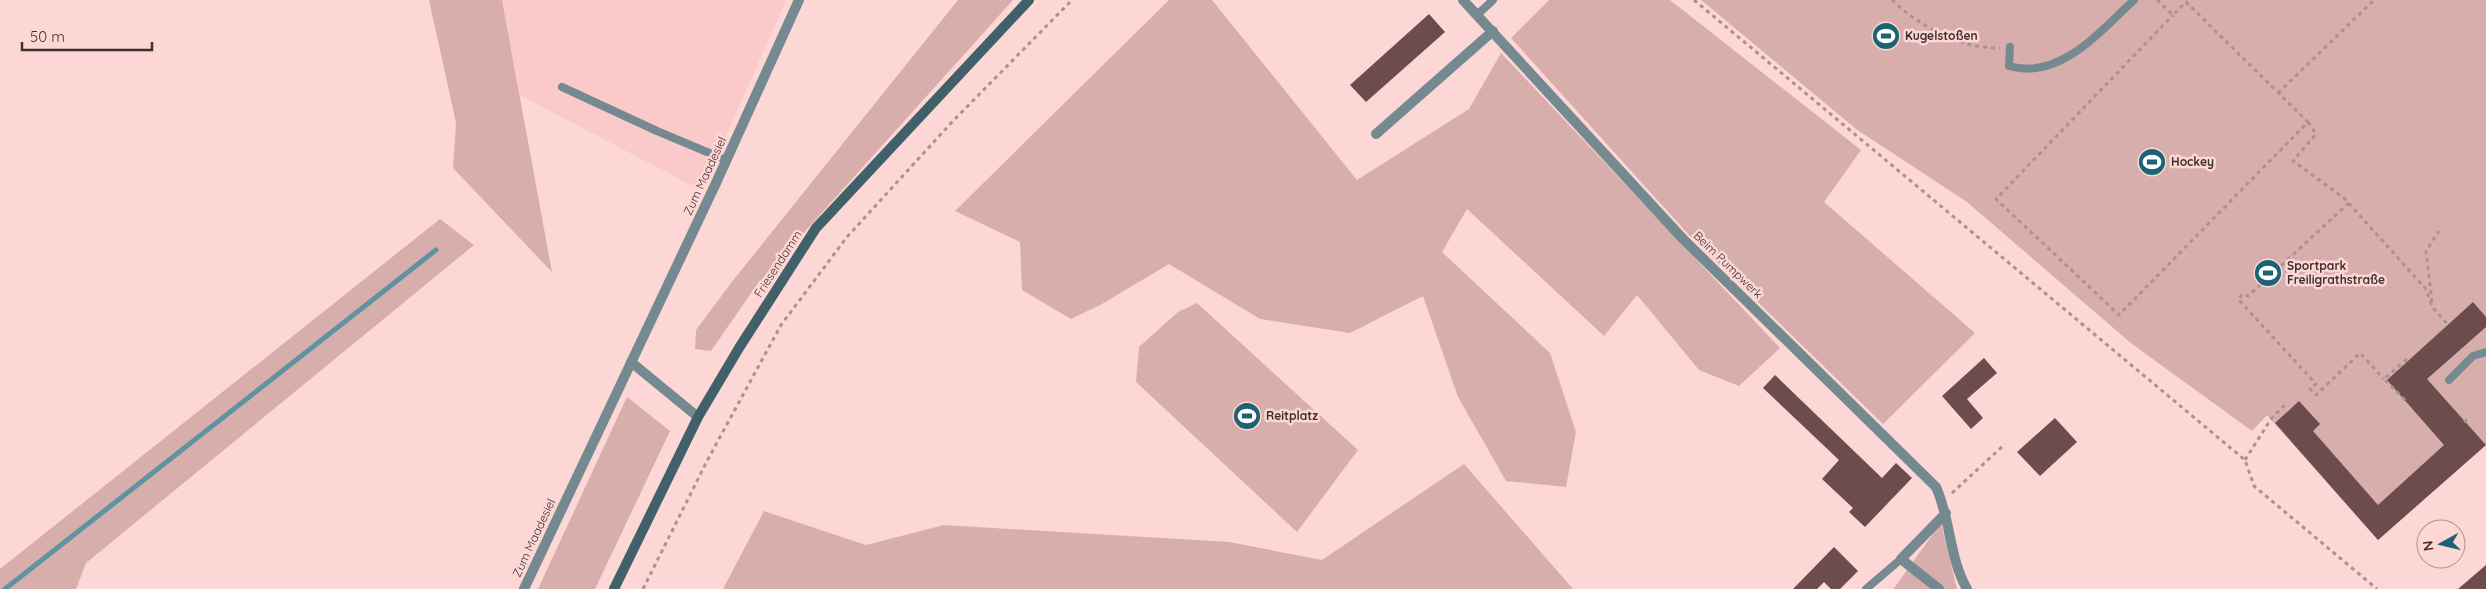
<svg xmlns="http://www.w3.org/2000/svg" width="2486" height="589" viewBox="0 0 2486 589" font-family="Quicksand,sans-serif">
  <style>
    .built { fill: #f9cac9 }
    .green { fill: #d8aead }
    .lines { fill: none; stroke-linecap: round; stroke-linejoin: round }
    .stream { stroke: #5f93a1; stroke-width: 5 }
    .building { fill: #6c4c4c }
    .path { stroke: #ad9190; stroke-width: 3; stroke-dasharray: 4 4; stroke-linecap: butt }
    .service { stroke: #748a90; stroke-width: 8 }
    .minor { stroke: #748a90; stroke-width: 10 }
    .secondary { stroke: #406169; stroke-width: 10 }
    .labels { text-anchor: middle; stroke-width: 5; stroke-linejoin: round; paint-order: stroke }
    .poi-label { font-size: 12px; font-weight: bold; fill: #3e302f; stroke: #fdd7d5; text-anchor: start }
    .street-label { font-size: 12px; fill: #3e302f; stroke: #fdd7d5 }
  </style>
  <rect width="100%" height="100%" fill="#fdd7d5"/>
  <!-- built -->
  <path class="built" d="M 502,0 L 786,0 L 702,191 L 520,95 Z"/>
  <!-- green -->
  <path class="green" d="M 429,0 L 502,0 L 552,272 L 453,168 L 456,123 Z
    M 958,0 L 1013,0 L 756,286 L 711,351 L 695,349 L 696,330 L 731,283 Z
    M 1169,0 L 1212,0 L 1357,180 L 1469,109 L 1501,53 L 1780,348 L 1739,386 L 1699,370 L 1637,295 L 1604,336 L 1467,209 L 1442,252 L 1550,353 L 1576,432 L 1566,487 L 1506,481 L 1458,397 L 1423,296 L 1350,333 L 1260,319 L 1169,264 L 1102,304 L 1071,319 L 1022,290 L 1020,242 L 955,211 Z
    M 1549,0 L 1670,0 L 1861,150 L 1824,202 L 1975,333 L 1883,424 L 1689,235 L 1511,38 Z
    M 1701,0 L 2486,0 L 2486,445 L 2378,540 L 2267,415 L 2252,431 L 2132,344 L 1967,202 L 1856,129 Z
    M 440,219 L 474,245 L 86,563 L 76,589 L 0,589 L 0,569 Z
    M 1197,303 L 1358,450 L 1297,532 L 1136,382 L 1139,347 L 1178,312 Z
    M 627,397 L 670,431 L 595,589 L 538,589 Z
    M 1464,464 L 1573,589 L 723,589 L 764,511 L 866,545 L 944,525 L 1229,542 L 1322,560 Z
    M 1941,523 L 1957,589 L 1894,589 L 1894,588 Z"/>
  <g class="lines">
    <!-- stream -->
    <path class="stream" d="M 5,589 L 436,250"/>
  </g>
  <!-- building -->
  <path class="building" d="M 1429,14 L 1445,32 L 1366,102 L 1350,85 Z
    M 2473,302 L 2486,317 L 2486,327 L 2427,379 L 2486,445 L 2378,540 L 2275,423 L 2299,401 L 2320,424 L 2313,431 L 2378,505 L 2444,445 L 2387,380 Z
    M 1984,358 L 1997,373 L 1967,399 L 1983,418 L 1971,429 L 1942,396 Z
    M 1775,375 L 1882,478 L 1896,463 L 1912,478 L 1865,527 L 1849,512 L 1853,508 L 1822,479 L 1839,460 L 1763,388 Z
    M 2055,418 L 2077,442 L 2040,476 L 2017,452 Z
    M 1834,547 L 1858,571 L 1840,589 L 1831,589 L 1824,582 L 1817,589 L 1793,589 Z
    M 2486,565 L 2486,589 L 2458,589 Z"/>
  <g class="lines">
    <!-- path -->
    <path class="path" d="M 1694,0 L 2245,460 L 2254,486 L 2377,589
      M 1892,0 C 1919,26 1961,49 2000,48
      M 2157,0 L 2173,15 L 2186,2 L 2308,122 L 2119,315 L 1996,199 L 2173,15
      M 2278,93 L 2374,0
      M 2308,122 L 2316,134 L 2293,161 L 2344,198 L 2425,288 L 2433,308 L 2448,325
      M 2349,203 L 2248,296 L 2243,294 L 2238,299 L 2316,384 L 2310,389 L 2316,395 L 2360,353 L 2384,379
      M 2432,302 L 2426,251 L 2439,231
      M 2405,400 L 2384,379 L 2407,359 L 2409,360
      M 2464,422 L 2468,419
      M 2245,460 L 2271,419 L 2285,405
      M 1952,493 L 2005,444
      M 643,589 L 707,461 L 781,325 L 847,237 L 952,122 L 1072,0"/>
    <!-- service -->
    <path class="service" d="M 1477,15 L 1493,0
      M 2010,47 L 2009,66 C 2060,81 2101,30 2134,0
      M 562,87 L 657,131 L 726,160
      M 2449,380 L 2473,356 L 2486,352
      M 1866,589 L 1901,559"/>
    <!-- minor -->
    <path class="minor" d="M 1463,0 L 1683,239 L 1936,487 C 1951,520 1949,558 1967,589
      M 1376,134 L 1493,31
      M 631,362 L 698,417
      M 524,589 L 716,183 L 799,0
      M 1939,589 L 1901,559 L 1946,513"/>
    <!-- secondary -->
    <path class="secondary" d="M 614,589 L 698,417 L 739,348 L 816,228 L 1029,0"/>
  </g>
  <!-- icons -->
  <defs>
    <symbol id="stadium-disc" viewBox="-11 -11 22 22"><circle r="9.5" fill="#1c6373" stroke="#fdd7d5"/><path d="M0-5a6.5 5 0 1 0 0 10a6.5 5 0 1 0 0-10ZM-3.5-1.8h7v3.6h-7Z" fill="#fff"/></symbol>
  </defs>
  <g fill-rule="evenodd">
    <use href="#stadium-disc" x="1870" y="20" width="32" height="32"/>
    <use href="#stadium-disc" x="2136" y="146" width="32" height="32"/>
    <use href="#stadium-disc" x="2252" y="257" width="32" height="32"/>
    <use href="#stadium-disc" x="1231" y="400" width="32" height="32"/>
  </g>
  <g class="labels">
    <!-- poi labels -->
    <g class="poi-label">
      <text x="1905" y="40">Kugelstoßen</text>
      <text x="2171" y="166">Hockey</text>
      <text x="2287" y="270">Sportpark<tspan x="2287" dy="14">Freiligrathstraße</tspan></text>
      <text x="1266" y="420">Reitplatz</text>
    </g>
    <!-- street labels -->
    <g class="street-label">
      <text transform="translate(705 176) rotate(-65)" y="4">Zum Maadesiel</text>
      <text transform="translate(778 264) rotate(-57)" y="4">Friesendamm</text>
      <text transform="translate(1728 265) rotate(44)" y="4">Beim Pumpwerk</text>
      <text transform="translate(534 538) rotate(-65)" y="4">Zum Maadesiel</text>
    </g>
  </g>
  <!-- north arrow -->
  <g transform="translate(2441 544) rotate(262)"><circle r="24" fill="#fdd7d5" stroke="#b19493"/>
  <path d="M0-4L9 19L0 12L-9 19Z" fill="#1c6373"/>
  <text y="-8" font-size="14" font-weight="bold" text-anchor="middle" fill="#3e302f">N</text>
  </g>
  <!-- scale -->
  <path d="M22 42v8h130v-8" fill="none" stroke="#3e302f" stroke-width="2.5"/>
  <text x="30" y="42" font-size="15" fill="#3e302f" stroke="#fdd7d5" stroke-width="4" paint-order="stroke">50 m</text>
</svg>
